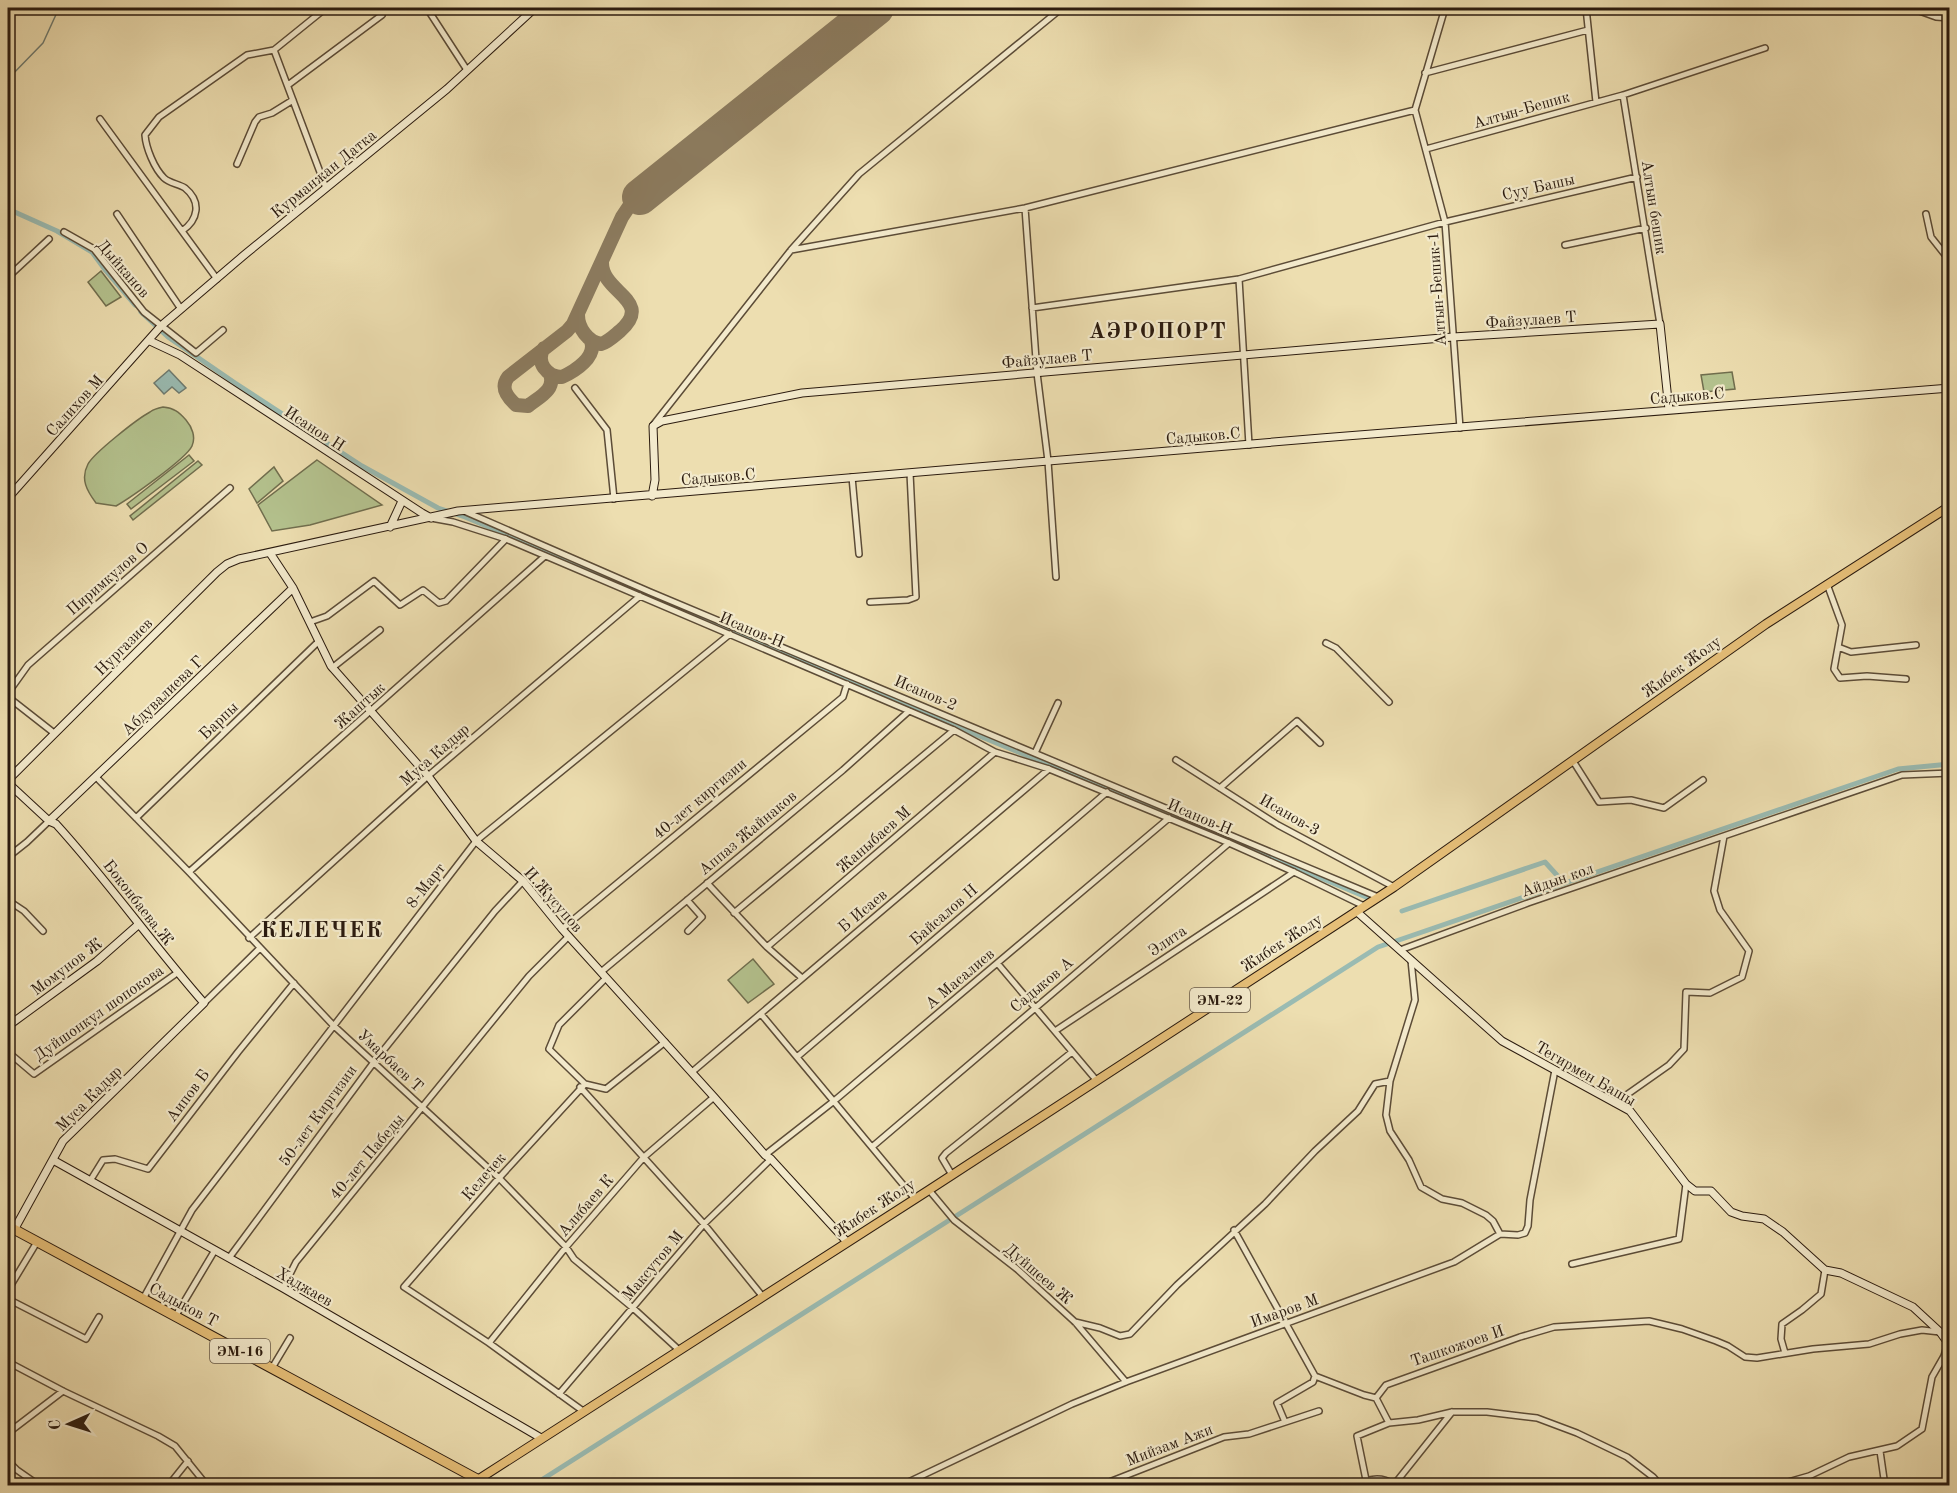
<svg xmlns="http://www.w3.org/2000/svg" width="1957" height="1493" viewBox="0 0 1957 1493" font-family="'Old Standard TT',serif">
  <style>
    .green { fill: #b4c28e; stroke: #706e4e; stroke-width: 1.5 }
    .water { fill: #9abbb2; stroke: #6e7b71; stroke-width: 1.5 }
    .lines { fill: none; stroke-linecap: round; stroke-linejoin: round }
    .stream { stroke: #6e7b71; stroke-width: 1.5 }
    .canal { stroke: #9abbb2; stroke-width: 5 }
    .taxiway { stroke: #8c7c60; stroke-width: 14 }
    .runway { stroke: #8c7c60; stroke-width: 36 }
    .street-casing { stroke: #5c4c37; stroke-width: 8 }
    .secondary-casing { stroke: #2b1b0f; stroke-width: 9 }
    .primary-casing { stroke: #2b1b0f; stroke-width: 10 }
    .highway-casing { stroke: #2b1b0f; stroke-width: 11 }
    .street { stroke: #f3eacc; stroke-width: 5 }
    .secondary { stroke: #f3eacc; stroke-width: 7 }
    .primary { stroke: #e6bf78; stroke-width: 8 }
    .highway { stroke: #e6bf78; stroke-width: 9 }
    .labels { text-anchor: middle; stroke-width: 4.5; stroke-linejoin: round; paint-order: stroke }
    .shield { fill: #f3eacc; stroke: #675948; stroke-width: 1.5 }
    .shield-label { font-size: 15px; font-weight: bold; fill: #2b1b0f }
    .street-label { font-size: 16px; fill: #2b1b0f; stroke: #f3eacc }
    .district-label { font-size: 22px; font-weight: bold; letter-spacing: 1.5px; fill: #2b1b0f; stroke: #f3eacc }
  </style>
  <rect width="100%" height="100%" fill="#eddeb0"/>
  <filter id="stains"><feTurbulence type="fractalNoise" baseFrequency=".00333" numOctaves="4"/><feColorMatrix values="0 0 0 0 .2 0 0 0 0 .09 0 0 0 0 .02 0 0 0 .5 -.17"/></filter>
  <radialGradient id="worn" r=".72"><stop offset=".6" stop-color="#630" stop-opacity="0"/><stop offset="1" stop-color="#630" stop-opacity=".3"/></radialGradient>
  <!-- green -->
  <path class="green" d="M 101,271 L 121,297 L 106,306 L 88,282 Z
    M 1732,372 L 1735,389 L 1704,392 L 1701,375 Z
    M 163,407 C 174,408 179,412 186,420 C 192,427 196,437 192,446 C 186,459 130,498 116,506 L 96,503 C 87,491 80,479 88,464 C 94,453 137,419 150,412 C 154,409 158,408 163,407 Z
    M 189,455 L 194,461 L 131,509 L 127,504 Z
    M 317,460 L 382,505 L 310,525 L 272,531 L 258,505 Z
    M 198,461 L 202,465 L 133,520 L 130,516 Z
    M 274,467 L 283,481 L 257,503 L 249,489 Z
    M 753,959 L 774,984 L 748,1003 L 728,980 Z"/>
  <!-- water -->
  <path class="water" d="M 169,370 L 186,388 L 179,393 L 172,387 L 164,394 L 154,383 Z"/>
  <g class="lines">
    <!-- stream -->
    <path class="stream" d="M 8,79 L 43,43 L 59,8"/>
    <!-- canal -->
    <path class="canal" d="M 8,209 L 57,231 L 92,252 L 106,271 L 135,305
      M 141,312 L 168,337 L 235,383 L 362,466 L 438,508 L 465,517 L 879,691 L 938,719 L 1155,808 L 1366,897
      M 1402,911 L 1545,862 L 1564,883
      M 1396,941 L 1898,769 L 1950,764
      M 956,1216 L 1378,947 L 1387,944
      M 532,1486 L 948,1221"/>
    <!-- taxiway -->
    <path class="taxiway" d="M 578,315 C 578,328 588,342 601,344 C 608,342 614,336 620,331 C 655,300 601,293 602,262
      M 544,348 C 535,362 547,377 562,377 C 575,371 597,357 591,341
      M 550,374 C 556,390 539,397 528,406 L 516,405 C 507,397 500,388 508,377 L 567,331 L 573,324 L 622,217 L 628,208 L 640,197"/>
    <!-- runway -->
    <path class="runway" d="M 640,197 L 876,8"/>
    <defs>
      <path id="street" d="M 1586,8 L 1596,102
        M 1911,8 L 1936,17 L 1950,18
        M 430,13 L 467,70
        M 274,50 L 326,188
        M 274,50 L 326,8
        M 1425,73 L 1588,30
        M 288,85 L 382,15 L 373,8
        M 1623,95 L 1660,324
        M 1415,110 L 1445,222 L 1460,428
        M 100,119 L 217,279
        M 1426,149 L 1623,95 L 1765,48
        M 237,164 L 255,122 L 259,117 L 272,113 L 293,100
        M 1025,208 L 1037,373 L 1048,461 L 1056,577
        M 117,214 L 181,309
        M 1926,214 L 1931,237 L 1950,261
        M 182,231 C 198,220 202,202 185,188 C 179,184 169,183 164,178 C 154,168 146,148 145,135 L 159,117 L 247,55 L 274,50
        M 64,232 L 94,249 L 144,312 L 196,353 L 223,330
        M 1565,245 L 1646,228
        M 791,250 L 859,174 L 1062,8
        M 8,277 L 49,239
        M 1032,308 L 1239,279
        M 575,388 L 607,430 L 614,499
        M 654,424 L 791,250 L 1025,208 L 1415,110 L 1445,8
        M 1249,445 L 1239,279 L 1445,222 L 1637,177
        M 852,477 L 859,554
        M 464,511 L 650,592 L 1378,897
        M 431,518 L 453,522 L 506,539 L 954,730 L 995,752 L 1049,769 L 1229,843 L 1294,872 L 1364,906
        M 1827,584 L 1842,625 L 1834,669 L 1840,678 L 1867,676 L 1906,679
        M 870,602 L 908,600 L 916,597 L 910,473
        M 310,622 L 327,616 L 374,581 L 400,605 L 423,590 L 439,603 L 446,601 L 506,539
        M 1326,643 L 1336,648 L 1389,702
        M 1838,647 L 1851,652 L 1916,645
        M 332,668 L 380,630
        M 8,693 L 28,665 L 230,488
        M 8,697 L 54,733
        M 1035,753 L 1058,703
        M 1176,760 L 1278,825 L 1394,887
        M 1573,761 L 1599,802 L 1631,800 L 1664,808 L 1703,780
        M 96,777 L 189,872 L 333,1025 L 499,1178 L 566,1247 L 574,1259 L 633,1308 L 679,1350
        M 1220,788 L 1297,721 L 1320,743
        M 136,818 L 319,641
        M 8,857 L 27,842 L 49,821
        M 189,872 L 545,556
        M 707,883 L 767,947 L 802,978
        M 687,900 L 702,917 L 688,931
        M 8,907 L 12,903 L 24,911 L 43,931
        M 734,913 L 954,730
        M 562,929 L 843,697 L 847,684
        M 249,938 L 428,776 L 640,596
        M 767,947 L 995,752
        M 1400,950 L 1528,903 L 1902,775 L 1950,773
        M 1411,960 L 1415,1000 L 1390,1081 L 1386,1115 L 1390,1131 L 1409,1160 L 1421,1187 L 1442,1199 L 1462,1203 L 1486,1215 L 1493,1221 L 1500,1234
        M 998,964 L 1097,1081
        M 601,972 L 843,770 L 909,711
        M 606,978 L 559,1025 L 549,1049 L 585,1084 L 606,1089 L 665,1042
        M 204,1003 L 259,949
        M 761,1014 L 915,1199
        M 1055,1031 L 1294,872
        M 8,1052 L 34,1074 L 177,973
        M 797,1057 L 1107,792
        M 692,1072 L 1049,769
        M 580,1087 L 704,1224 L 763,1297
        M 1615,1103 L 1669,1065 L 1684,1049 L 1686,992 L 1710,993 L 1742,977 L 1749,951 L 1720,910 L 1714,891 L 1724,836
        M 872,1147 L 1229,843
        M 765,1155 L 834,1101 L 1169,818
        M 952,1175 L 942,1158 L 946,1153 L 1072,1052
        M 90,1181 L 103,1160 L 115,1159 L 148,1169 L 238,1052 L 294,983
        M 929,1190 L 954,1220 L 1017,1269 L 1075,1322 L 1126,1382
        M 1234,1230 L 1315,1376
        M 229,1258 L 374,1062 L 495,911 L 523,881
        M 1572,1264 L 1679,1239 L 1686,1184
        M 283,1288 L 296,1262 L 529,976 L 569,936
        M 8,1290 L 37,1242
        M 8,1299 L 86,1339 L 99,1317
        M 143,1299 L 192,1210 L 476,841 L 730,634
        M 175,1317 L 215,1250
        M 1075,1322 L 1100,1328 L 1120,1336 L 1130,1334 L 1177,1285 L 1265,1204 L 1315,1151 L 1358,1111 L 1375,1084 L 1390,1081
        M 489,1343 L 566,1247 L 644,1157 L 714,1097
        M 1785,1353 L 1781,1339 L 1782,1324 L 1802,1310 L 1821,1294 L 1825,1270
        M 8,1362 L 63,1391 L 158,1436 L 175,1446 L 205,1483 L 209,1486
        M 272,1368 L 290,1338
        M 1315,1376 L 1364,1395 L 1376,1398
        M 559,1394 L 704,1224 L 771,1159
        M 1376,1398 L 1386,1385 L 1520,1337 L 1554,1327 L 1649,1321 L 1682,1329 L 1716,1341 L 1728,1346 L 1745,1357 L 1757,1358 L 1813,1349 L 1869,1344 L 1900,1334 L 1922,1330 L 1940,1332
        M 1376,1398 L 1389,1423
        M 583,1411 L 489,1343 L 404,1287 L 499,1178 L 585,1084
        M 1285,1422 L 1277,1403 L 1313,1382 L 1315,1376
        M 8,1433 L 63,1391
        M 1880,1451 L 1885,1486
        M 8,1461 L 17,1470 L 40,1486
        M 1366,1480 L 1357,1436 L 1389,1423 L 1418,1420 L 1452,1412 L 1487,1412 L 1537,1418 L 1577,1433 L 1627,1457 L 1653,1477 L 1661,1486
        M 168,1486 L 188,1461
        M 900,1486 L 1072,1404 L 1126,1382 L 1454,1262 L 1500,1234 L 1518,1235 L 1525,1233 L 1528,1226 L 1530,1200 L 1555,1070
        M 1099,1486 L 1224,1437 L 1249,1434 L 1319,1411
        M 1352,1486 C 1365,1480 1380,1475 1393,1484
        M 1393,1486 L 1452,1412
        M 1774,1486 L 1809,1476 L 1849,1457 L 1897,1446 L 1922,1429 L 1932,1377 L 1944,1356 L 1948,1343 L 1945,1339"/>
      <path id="secondary" d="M 150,341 L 180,355 L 422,513 L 431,518
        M 652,496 L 655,480 L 653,426 L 662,421 L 802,393 L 1453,337 L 1660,324 L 1669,410
        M 8,498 L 161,326 L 243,256 L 447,89 L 535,8
        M 390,527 L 402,501
        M 270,553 L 293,588 L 331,666 L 428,776 L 476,841 L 523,881 L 562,929 L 714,1097 L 765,1155 L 771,1159 L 847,1242
        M 8,780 L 217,572 L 227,564 L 239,559 L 458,511 L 1321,438 L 1950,388
        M 8,783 L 49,821 L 56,824 C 108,881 153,945 204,1003 L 63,1141 L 14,1230
        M 49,821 L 293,588
        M 1356,911 L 1502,1041 L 1630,1111 L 1686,1184 L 1695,1191 L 1711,1191 L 1731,1212 L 1742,1216 L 1764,1219 L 1783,1232 L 1825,1270 L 1841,1273 L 1913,1307 L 1940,1332 L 1945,1339 L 1950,1339
        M 8,1026 L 97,961 L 139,924
        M 53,1160 L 283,1288 L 541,1438
        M 468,1486 L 479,1479"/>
      <path id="primary" d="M 479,1479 L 929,1190 L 1394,887 L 1766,624 L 1950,506"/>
      <path id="highway" d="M 8,1226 L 490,1486"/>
    </defs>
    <!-- street casing -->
    <use href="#street" class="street-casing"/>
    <!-- secondary casing -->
    <use href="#secondary" class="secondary-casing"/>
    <!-- primary casing -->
    <use href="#primary" class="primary-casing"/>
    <!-- highway casing -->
    <use href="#highway" class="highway-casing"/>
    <!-- street -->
    <use href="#street" class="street"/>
    <!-- secondary -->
    <use href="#secondary" class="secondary"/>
    <!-- primary -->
    <use href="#primary" class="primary"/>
    <!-- highway -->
    <use href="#highway" class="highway"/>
  </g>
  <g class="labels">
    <!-- shield labels -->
    <g class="shield">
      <rect x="1190" y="988" width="60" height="24" rx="4.5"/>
      <rect x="210" y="1339" width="60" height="24" rx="4.5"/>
    </g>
    <g class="shield-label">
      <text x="1220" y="1005">ЭМ-22</text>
      <text x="240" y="1356">ЭМ-16</text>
    </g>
    <!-- street labels -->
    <g class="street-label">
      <text transform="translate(1521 109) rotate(-16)" y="6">Алтын-Бешик</text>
      <text transform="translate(323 173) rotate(-39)" y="6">Курманжан Датка</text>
      <text transform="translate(1538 186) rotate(-13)" y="6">Суу Башы</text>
      <text transform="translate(1655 207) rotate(81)" y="6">Алтын бешик</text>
      <text transform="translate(124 268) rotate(49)" y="6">Дыйканов</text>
      <text transform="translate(1436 289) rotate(-94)" y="6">Алтын-Бешик-1</text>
      <text transform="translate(1531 319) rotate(-4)" y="6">Файзулаев Т</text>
      <text transform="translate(1047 358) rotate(-5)" y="6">Файзулаев Т</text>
      <text transform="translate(1687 395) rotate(-5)" y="6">Садыков.С</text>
      <text transform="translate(74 405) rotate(-48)" y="6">Салихов М</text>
      <text transform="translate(315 428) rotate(33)" y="6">Исанов Н</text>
      <text transform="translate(1203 435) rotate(-5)" y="6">Садыков.С</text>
      <text transform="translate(718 476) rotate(-5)" y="6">Садыков.С</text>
      <text transform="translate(107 578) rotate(-41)" y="6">Пиримкулов О</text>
      <text transform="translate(752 629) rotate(23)" y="6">Исанов Н</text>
      <text transform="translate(123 646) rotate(-45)" y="6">Нургазиев</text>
      <text transform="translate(1681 666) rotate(-36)" y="6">Жибек Жолу</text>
      <text transform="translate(926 692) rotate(23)" y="6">Исанов-2</text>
      <text transform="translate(162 695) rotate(-44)" y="6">Абдувалиева Г</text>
      <text transform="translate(359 705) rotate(-42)" y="6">Жаштык</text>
      <text transform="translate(218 720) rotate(-44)" y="6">Барпы</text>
      <text transform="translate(434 754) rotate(-41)" y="6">Муса Кадыр</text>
      <text transform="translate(699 798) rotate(-40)" y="6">40-лет киргизии</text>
      <text transform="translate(1290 814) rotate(30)" y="6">Исанов-3</text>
      <text transform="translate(1200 816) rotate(23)" y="6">Исанов Н</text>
      <text transform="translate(747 832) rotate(-40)" y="6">Аппаз Жайнаков</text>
      <text transform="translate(873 839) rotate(-41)" y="6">Жаныбаев М</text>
      <text transform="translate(1557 879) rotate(-19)" y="6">Айдын кол</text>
      <text transform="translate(425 885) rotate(-52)" y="6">8-Март</text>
      <text transform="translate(554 899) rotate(49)" y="6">И.Жусупов</text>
      <text transform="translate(139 902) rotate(52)" y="6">Боконбаева.Ж</text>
      <text transform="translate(862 910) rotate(-40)" y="6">Б Исаев</text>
      <text transform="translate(943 914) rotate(-41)" y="6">Байсалов Н</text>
      <text transform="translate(1167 940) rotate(-34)" y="6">Элита</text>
      <text transform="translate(1281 942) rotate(-33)" y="6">Жибек Жолу</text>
      <text transform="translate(66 966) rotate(-37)" y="6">Момунов Ж</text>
      <text transform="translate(959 978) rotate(-40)" y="6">А Масалиев</text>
      <text transform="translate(1041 984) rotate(-40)" y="6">Садыков А</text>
      <text transform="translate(98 1012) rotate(-35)" y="6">Дуйшонкул шопокова</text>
      <text transform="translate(391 1060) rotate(43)" y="6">Умарбаев Т</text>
      <text transform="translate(1586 1073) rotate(30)" y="6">Тегирмен Башы</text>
      <text transform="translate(187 1095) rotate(-53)" y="6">Аипов Б</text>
      <text transform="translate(88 1098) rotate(-45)" y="6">Муса Кадыр</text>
      <text transform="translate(317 1115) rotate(-54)" y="6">50-лет Киргизии</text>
      <text transform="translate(366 1156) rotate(-50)" y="6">40-лет Пабеды</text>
      <text transform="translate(483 1176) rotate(-49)" y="6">Келечек</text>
      <text transform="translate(585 1205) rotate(-49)" y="6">Алибаев К</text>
      <text transform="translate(874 1207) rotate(-33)" y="6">Жибек Жолу</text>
      <text transform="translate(652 1265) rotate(-50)" y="6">Максутов М</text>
      <text transform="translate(1039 1273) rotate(41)" y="6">Дуйшеев Ж</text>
      <text transform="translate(305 1286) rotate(30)" y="6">Хаджаев</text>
      <text transform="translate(184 1304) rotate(28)" y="6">Садыков Т</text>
      <text transform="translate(1284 1310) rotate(-20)" y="6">Имаров М</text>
      <text transform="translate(1457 1345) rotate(-19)" y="6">Ташкожоев И</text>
      <text transform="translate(1169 1444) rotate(-21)" y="6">Мийзам Ажи</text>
    </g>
    <!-- district labels -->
    <g class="district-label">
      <text x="1158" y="338">АЭРОПОРТ</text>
      <text x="322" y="937">КЕЛЕЧЕК</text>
    </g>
  </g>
  <!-- margin -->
  <rect width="1957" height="1493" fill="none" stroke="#eddeb0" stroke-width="30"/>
  <rect x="9" y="9" width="1939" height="1475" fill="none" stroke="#2b1b0f" stroke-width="3"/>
  <rect x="15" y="15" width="1927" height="1463" fill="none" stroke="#2b1b0f" stroke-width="1.5"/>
  <!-- north arrow -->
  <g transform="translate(69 1424) rotate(267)" stroke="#f3eacc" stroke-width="4.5" paint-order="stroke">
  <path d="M0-4.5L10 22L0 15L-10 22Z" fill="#2b1b0f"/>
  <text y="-9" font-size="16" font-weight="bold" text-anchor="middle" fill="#2b1b0f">С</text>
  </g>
  <rect width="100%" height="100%" filter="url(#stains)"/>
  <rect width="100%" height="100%" fill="url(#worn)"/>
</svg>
